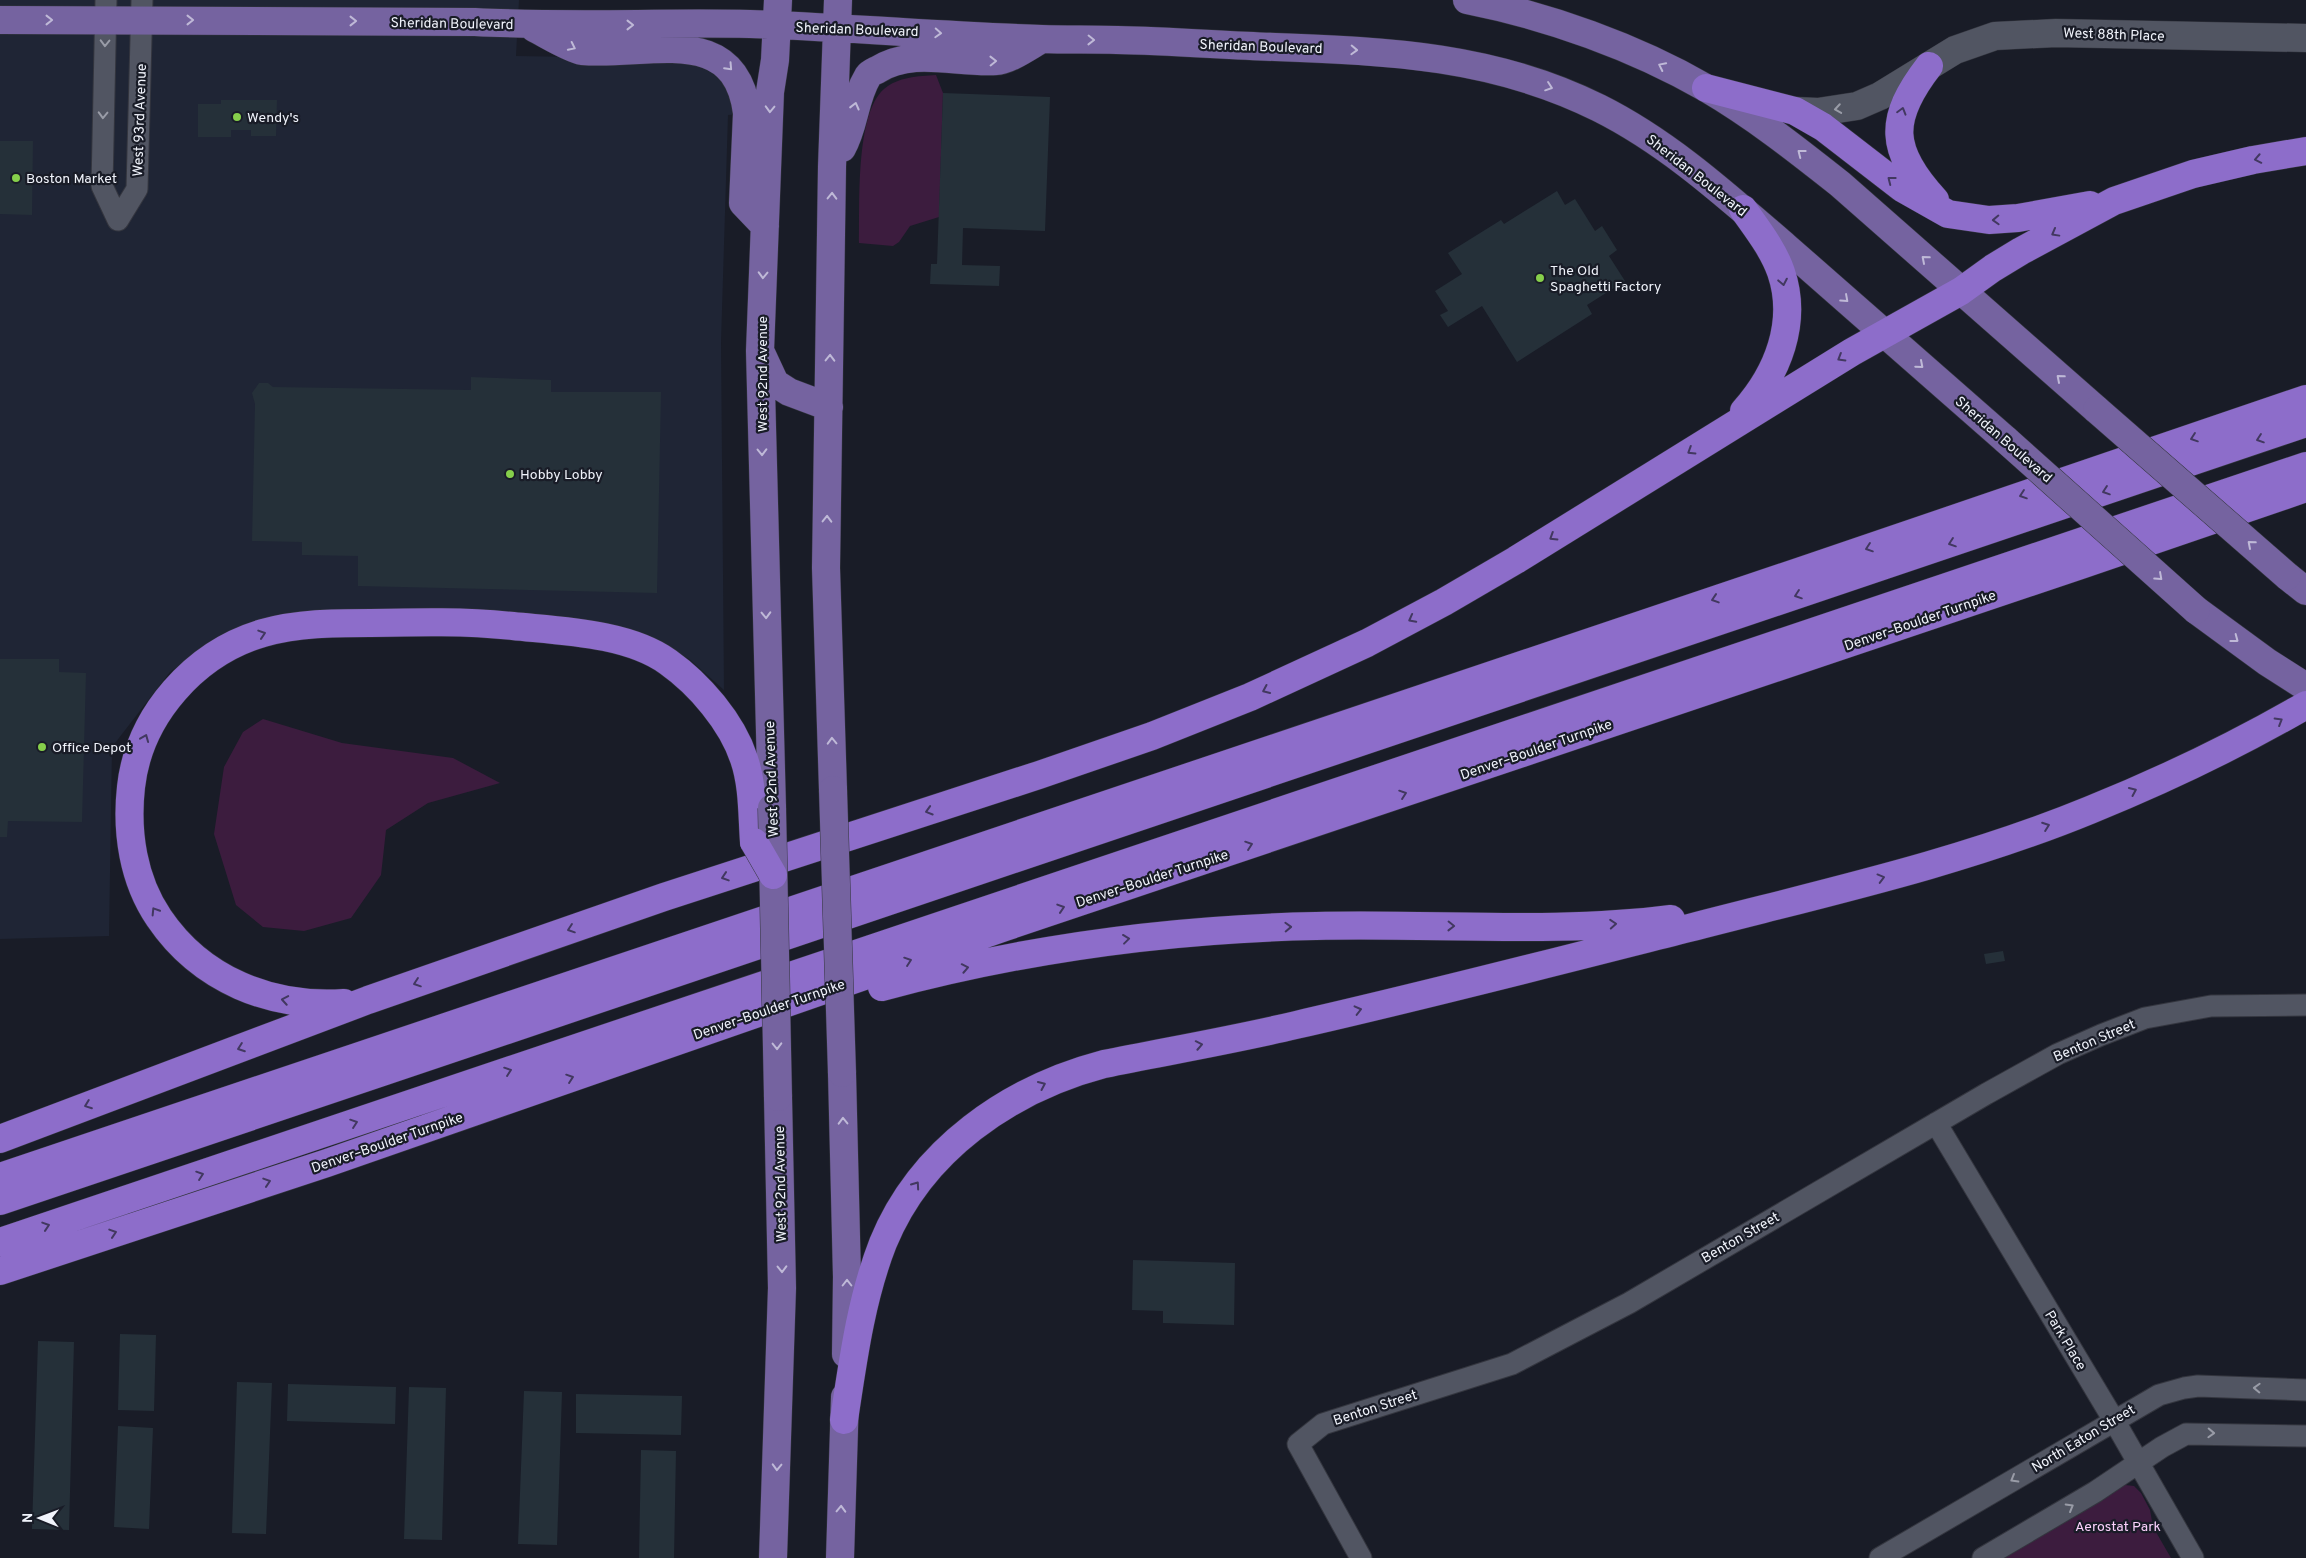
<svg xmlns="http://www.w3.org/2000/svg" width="2306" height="1558" viewBox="0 0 2306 1558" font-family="Overpass,sans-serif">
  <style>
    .built { fill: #1f2535 }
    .green { fill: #3c1c3e }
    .building { fill: #253039 }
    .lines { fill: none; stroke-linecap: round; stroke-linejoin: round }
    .minor-casing { stroke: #34363f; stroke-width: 23 }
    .tertiary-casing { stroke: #34363f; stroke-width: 29 }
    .primary-casing { stroke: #34363f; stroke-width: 29 }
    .motorway-casing { stroke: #34363f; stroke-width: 29 }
    .minor { stroke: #515562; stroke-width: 21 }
    .tertiary { stroke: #515562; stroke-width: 28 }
    .primary { stroke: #7563a0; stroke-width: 28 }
    .motorway { stroke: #8d6dca; stroke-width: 28 }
    .primary-bridge-casing { stroke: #34363f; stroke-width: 29; stroke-linecap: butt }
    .motorway-bridge-casing { stroke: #34363f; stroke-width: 29; stroke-linecap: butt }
    .primary-bridge { stroke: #7563a0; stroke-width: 28 }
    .motorway-bridge { stroke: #8d6dca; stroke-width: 28 }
    .oneway { stroke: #bfb9d7 }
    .oneway2 { stroke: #999ca7 }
    .oneway3 { stroke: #423860 }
    .poi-dot { fill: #86cf4b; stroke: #191c27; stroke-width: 2 }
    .labels { text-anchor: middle; stroke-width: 4.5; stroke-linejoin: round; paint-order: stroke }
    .street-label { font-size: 14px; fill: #f0f3fb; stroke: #191c27 }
    .poi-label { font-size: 14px; fill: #f0f3fb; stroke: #191c27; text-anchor: start }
    .park-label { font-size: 14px; fill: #fbd1fc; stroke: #191c27 }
  </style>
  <rect width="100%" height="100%" fill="#191c27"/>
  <!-- built -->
  <path class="built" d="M 0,0 L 519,0 L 516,56 L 692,59 L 722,74 L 740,114 L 728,115 L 721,342 L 724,690 L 689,659 L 654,638 L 582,620 L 481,609 L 360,609 L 258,621 L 205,647 L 170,672 L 112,747 L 109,936 L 0,939 Z"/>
  <!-- green -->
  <path class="green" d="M 936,75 L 943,93 L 939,217 L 910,226 L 899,242 L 893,246 L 859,243 C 860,206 855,114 884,89 C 898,77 918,76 936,75 Z
    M 263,719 L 342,743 L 453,758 L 500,783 L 428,803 L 386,830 L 381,875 L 351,918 L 304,931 L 263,927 L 236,905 L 214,834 L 224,767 L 243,732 Z
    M 2125,1485 L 2134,1486 L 2141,1493 L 2150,1510 L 2153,1527 L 2171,1558 L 1997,1558 Z"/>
  <!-- building -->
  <path class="building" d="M 943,93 L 1050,97 L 1045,231 L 963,228 L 962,265 L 1000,266 L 999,286 L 930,284 L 931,264 L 937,264 Z
    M 221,100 L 277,100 L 276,136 L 251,136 L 251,130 L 231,130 L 231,137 L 198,137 L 198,104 L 221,104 Z
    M 0,141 L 33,141 L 32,215 L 0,214 Z
    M 1557,191 L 1565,205 L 1575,199 L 1595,231 L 1602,226 L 1617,250 L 1609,256 L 1625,281 L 1587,305 L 1592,314 L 1517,362 L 1482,306 L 1448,327 L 1440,315 L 1448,311 L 1435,291 L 1462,274 L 1448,253 L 1501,220 L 1504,224 Z
    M 471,377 L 551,380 L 551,392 L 661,392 L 657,593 L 358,586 L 358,556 L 302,555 L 302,542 L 252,541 L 255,404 L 252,393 L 259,383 L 268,383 L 273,387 L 471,390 Z
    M 0,659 L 59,659 L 59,672 L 86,673 L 82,822 L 8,821 L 7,837 L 0,837 Z
    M 2003,951 L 2005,961 L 1986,964 L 1984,954 Z
    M 1133,1260 L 1235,1263 L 1234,1325 L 1163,1323 L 1163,1311 L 1132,1310 Z
    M 120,1334 L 156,1335 L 154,1411 L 118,1410 Z
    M 38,1341 L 74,1342 L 69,1530 L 32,1529 Z
    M 237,1382 L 272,1383 L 266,1534 L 232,1533 Z
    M 288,1384 L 396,1387 L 395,1424 L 287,1421 Z
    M 409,1387 L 446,1388 L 442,1540 L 404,1539 Z
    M 524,1391 L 562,1392 L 557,1545 L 518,1544 Z
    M 576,1394 L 682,1396 L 681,1435 L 576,1433 Z
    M 118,1426 L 153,1428 L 149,1529 L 114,1527 Z
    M 641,1450 L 676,1451 L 674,1558 L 639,1558 Z"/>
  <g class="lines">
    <defs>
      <path id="minor" d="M 106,0 L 102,186 L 118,220
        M 118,220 L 137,189 L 142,0
        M 1936,1123 L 2115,1422 L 2193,1558
        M 1361,1558 L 1298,1444 L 1323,1424 L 1512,1364 L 1629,1303 L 1986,1094 L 2058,1054 L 2101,1035 L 2145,1018 L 2211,1006 L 2306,1005
        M 1880,1558 L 2159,1395 L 2184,1388 L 2198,1386 L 2306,1390
        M 1983,1558 L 2095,1492 L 2162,1447 L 2186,1434 L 2306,1436"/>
      <path id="tertiary" d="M 1795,111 L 1818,112 L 1857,106 L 1880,96 L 1955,50 L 1995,36 L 2056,33 L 2306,38"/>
      <path id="primary" d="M 1467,0 C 1548,16 1635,47 1706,88 C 1754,116 1797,150 1840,184 L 2097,410
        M 0,20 L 475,22 C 567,27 659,22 750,24 C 847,27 944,36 1042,39 C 1067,40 1092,39 1117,40 C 1169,41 1222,45 1275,47 C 1389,51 1495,56 1599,108 C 1669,143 1728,197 1786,247 C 1860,311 1932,376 2006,440
        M 534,28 C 546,34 570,49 582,51 C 648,57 735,21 747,113 L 743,203 L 765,226
        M 842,148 C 855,125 854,99 868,76 C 870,73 873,72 877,70 C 913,47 957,64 997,61 C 1008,61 1031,45 1042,39
        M 762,355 L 775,383 L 789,392 L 829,407
        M 2287,576 L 2306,591
        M 2196,610 L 2267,662 L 2306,687
        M 833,790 L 826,568 L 832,167 L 838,0
        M 772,808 L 760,351 L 770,92 L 775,60 L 778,0
        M 842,1073 L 847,1277 L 846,1354
        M 773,1558 L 782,1288 L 778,1097
        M 840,1558 L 845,1397"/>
      <path id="motorway" d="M 1929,66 C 1888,119 1889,150 1935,200
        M 1706,88 L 1795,111 L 1823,127 L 1902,188 L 1948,214 L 1989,220 L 2018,218 L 2090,205
        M 1743,209 C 1757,229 1773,249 1781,272 C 1798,322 1778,373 1744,411
        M 882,987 C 1023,949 1170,929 1316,926 C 1434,923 1554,934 1671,919
        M 344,1003 C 271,1008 201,980 159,918 C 133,880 126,832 131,787 C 139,715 195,653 263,633 C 298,623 334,623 370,623 C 418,622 465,621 513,626 C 561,631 628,633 668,662 C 699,684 732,722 744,759 C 753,785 752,815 754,842
        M 0,1139 L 368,1000 L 664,897 L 1039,775 L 1152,736 L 1250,697 L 1367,643 L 1444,602 L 1516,560 L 1852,352 L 1961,291 L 1993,268 L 2021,251 L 2114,201 L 2193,174 L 2253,160 L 2306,151
        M 0,1177 L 1801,571 L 2306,399
        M 0,1201 L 2306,423
        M 0,1242 L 2306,466
        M 0,1271 L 327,1163 L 1005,927 L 2081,565 L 2306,488
        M 844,1420 C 853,1360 861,1299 883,1243 C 921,1150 1009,1089 1104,1064 C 1168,1051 1233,1040 1296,1025 C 1428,995 1559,961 1689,928 C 1824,893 1961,863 2090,810 C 2164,780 2237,745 2306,705"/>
    </defs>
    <!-- minor casing -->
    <use href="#minor" class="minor-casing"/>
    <!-- tertiary casing -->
    <use href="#tertiary" class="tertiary-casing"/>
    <!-- primary casing -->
    <use href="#primary" class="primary-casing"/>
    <!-- motorway casing -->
    <use href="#motorway" class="motorway-casing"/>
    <!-- minor -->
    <use href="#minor" class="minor"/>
    <!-- tertiary -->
    <use href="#tertiary" class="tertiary"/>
    <!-- primary -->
    <use href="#primary" class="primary"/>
    <!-- motorway -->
    <use href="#motorway" class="motorway"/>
    <defs>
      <path id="primary-bridge" d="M 2097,410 L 2287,576
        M 2006,440 L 2196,610
        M 833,790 L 842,1073
        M 772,808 L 778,1097"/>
      <path id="motorway-bridge" d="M 754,842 L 773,875"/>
    </defs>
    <!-- primary-bridge casing -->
    <use href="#primary-bridge" class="primary-bridge-casing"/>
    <!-- motorway-bridge casing -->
    <use href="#motorway-bridge" class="motorway-bridge-casing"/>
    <!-- primary-bridge -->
    <use href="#primary-bridge" class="primary-bridge"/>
    <!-- motorway-bridge -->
    <use href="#motorway-bridge" class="motorway-bridge"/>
  </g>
  <!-- one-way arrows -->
  <defs><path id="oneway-chevron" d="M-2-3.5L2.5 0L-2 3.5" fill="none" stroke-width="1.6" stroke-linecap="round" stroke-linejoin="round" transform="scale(1.25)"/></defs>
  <g class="oneway">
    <use href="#oneway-chevron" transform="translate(49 20)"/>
    <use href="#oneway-chevron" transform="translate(190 20)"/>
    <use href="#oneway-chevron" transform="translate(353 21)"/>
    <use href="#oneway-chevron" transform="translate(630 25)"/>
    <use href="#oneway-chevron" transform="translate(938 33) rotate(3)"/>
    <use href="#oneway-chevron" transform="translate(1091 40) rotate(1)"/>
    <use href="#oneway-chevron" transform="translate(572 47) rotate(26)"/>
    <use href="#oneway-chevron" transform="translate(1354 50) rotate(2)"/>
    <use href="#oneway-chevron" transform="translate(993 61) rotate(-1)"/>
    <use href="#oneway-chevron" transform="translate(1662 66) rotate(-154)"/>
    <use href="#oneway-chevron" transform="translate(729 67) rotate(47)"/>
    <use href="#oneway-chevron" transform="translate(1549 87) rotate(19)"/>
    <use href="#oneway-chevron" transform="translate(855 106) rotate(-76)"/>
    <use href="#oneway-chevron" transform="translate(770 109) rotate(92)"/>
    <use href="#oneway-chevron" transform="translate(1801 153) rotate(-142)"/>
    <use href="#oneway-chevron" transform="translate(832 196) rotate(-89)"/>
    <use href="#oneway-chevron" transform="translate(1925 259) rotate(-139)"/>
    <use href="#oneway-chevron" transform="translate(763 275) rotate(92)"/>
    <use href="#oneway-chevron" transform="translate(1845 299) rotate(42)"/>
    <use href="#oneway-chevron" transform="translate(830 358) rotate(-89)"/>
    <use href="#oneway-chevron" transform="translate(1920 365) rotate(41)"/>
    <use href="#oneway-chevron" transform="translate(2060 378) rotate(-139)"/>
    <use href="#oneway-chevron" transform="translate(762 452) rotate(89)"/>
    <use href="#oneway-chevron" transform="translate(827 519) rotate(-89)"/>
    <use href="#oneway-chevron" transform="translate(2251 544) rotate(-139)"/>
    <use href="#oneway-chevron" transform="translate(2159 577) rotate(42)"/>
    <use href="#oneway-chevron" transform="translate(766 615) rotate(88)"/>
    <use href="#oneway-chevron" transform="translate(2235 639) rotate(37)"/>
    <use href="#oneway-chevron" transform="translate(832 741) rotate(-92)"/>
    <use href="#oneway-chevron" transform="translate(777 1046) rotate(89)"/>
    <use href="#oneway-chevron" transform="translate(843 1121) rotate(-91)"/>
    <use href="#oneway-chevron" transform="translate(782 1269) rotate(89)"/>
    <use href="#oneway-chevron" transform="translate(847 1283) rotate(-90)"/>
    <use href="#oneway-chevron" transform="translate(777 1467) rotate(92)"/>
    <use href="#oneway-chevron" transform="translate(841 1509) rotate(-88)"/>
  </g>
  <g class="oneway2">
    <use href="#oneway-chevron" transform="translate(105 43) rotate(91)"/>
    <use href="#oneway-chevron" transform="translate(1838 109) rotate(171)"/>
    <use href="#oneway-chevron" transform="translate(103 115) rotate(92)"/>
    <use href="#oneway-chevron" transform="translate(2257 1388) rotate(-178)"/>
    <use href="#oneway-chevron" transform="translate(2211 1433) rotate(2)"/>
    <use href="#oneway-chevron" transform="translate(2014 1479) rotate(150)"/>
    <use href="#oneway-chevron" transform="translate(2070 1507) rotate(-30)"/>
  </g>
  <g class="oneway3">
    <use href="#oneway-chevron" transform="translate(1902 111) rotate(-74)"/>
    <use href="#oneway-chevron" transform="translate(2258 159) rotate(169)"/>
    <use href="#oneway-chevron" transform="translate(1891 180) rotate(-142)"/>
    <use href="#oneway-chevron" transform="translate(1996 220) rotate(178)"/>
    <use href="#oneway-chevron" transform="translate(2055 233) rotate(151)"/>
    <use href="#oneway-chevron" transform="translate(1783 282) rotate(79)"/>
    <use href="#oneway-chevron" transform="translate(1841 358) rotate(149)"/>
    <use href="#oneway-chevron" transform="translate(2194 438) rotate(161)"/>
    <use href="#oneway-chevron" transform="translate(2260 439) rotate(161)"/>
    <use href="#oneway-chevron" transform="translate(1691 451) rotate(148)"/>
    <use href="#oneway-chevron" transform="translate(2106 491) rotate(161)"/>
    <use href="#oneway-chevron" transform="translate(2023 495) rotate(161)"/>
    <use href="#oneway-chevron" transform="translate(1553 537) rotate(148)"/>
    <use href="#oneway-chevron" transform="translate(1952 543) rotate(161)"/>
    <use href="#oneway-chevron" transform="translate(1869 548) rotate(161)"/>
    <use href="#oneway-chevron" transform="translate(1798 595) rotate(161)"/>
    <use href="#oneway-chevron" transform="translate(1715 599) rotate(162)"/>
    <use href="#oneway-chevron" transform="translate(1412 619) rotate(152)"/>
    <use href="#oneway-chevron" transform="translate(262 634) rotate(-18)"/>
    <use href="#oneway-chevron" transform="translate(1266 690) rotate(156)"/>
    <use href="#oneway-chevron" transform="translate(2279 721) rotate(-31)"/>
    <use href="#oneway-chevron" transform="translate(145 738) rotate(-68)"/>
    <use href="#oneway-chevron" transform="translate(2133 791) rotate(-24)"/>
    <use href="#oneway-chevron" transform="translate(1403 794) rotate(-19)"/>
    <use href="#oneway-chevron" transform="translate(929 811) rotate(163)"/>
    <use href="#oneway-chevron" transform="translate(2046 826) rotate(-20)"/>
    <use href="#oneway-chevron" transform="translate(1249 845) rotate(-19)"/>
    <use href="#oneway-chevron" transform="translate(725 877) rotate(162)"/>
    <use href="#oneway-chevron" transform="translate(1881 878) rotate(-15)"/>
    <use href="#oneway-chevron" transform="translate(1061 908) rotate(-18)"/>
    <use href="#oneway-chevron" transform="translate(155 911) rotate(-122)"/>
    <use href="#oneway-chevron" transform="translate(1613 924) rotate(-4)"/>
    <use href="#oneway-chevron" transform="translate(1451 926) rotate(1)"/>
    <use href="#oneway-chevron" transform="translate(1288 927) rotate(-2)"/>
    <use href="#oneway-chevron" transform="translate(571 929) rotate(161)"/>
    <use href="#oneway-chevron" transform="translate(1126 939) rotate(-7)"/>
    <use href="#oneway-chevron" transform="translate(908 961) rotate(-19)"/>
    <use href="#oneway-chevron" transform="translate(965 968) rotate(-11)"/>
    <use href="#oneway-chevron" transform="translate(417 983) rotate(161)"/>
    <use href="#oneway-chevron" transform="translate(285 1000) rotate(-170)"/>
    <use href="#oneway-chevron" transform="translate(1358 1010) rotate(-14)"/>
    <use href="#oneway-chevron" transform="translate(1199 1045) rotate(-11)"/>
    <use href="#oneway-chevron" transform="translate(241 1048) rotate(160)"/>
    <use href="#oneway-chevron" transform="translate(508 1071) rotate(-19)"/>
    <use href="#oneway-chevron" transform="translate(570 1078) rotate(-19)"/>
    <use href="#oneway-chevron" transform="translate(1042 1085) rotate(-24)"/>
    <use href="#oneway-chevron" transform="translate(88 1105) rotate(159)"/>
    <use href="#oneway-chevron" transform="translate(354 1123) rotate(-19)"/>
    <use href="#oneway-chevron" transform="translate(200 1175) rotate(-19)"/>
    <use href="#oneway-chevron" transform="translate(267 1182) rotate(-18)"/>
    <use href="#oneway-chevron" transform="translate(916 1185) rotate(-55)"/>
    <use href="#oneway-chevron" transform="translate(46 1226) rotate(-18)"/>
    <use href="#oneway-chevron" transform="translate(113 1233) rotate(-18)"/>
  </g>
  <!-- markers -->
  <g class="poi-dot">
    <circle cx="237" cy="117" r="5"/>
    <circle cx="16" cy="178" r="5"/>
    <circle cx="1540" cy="278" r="5"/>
    <circle cx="510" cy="474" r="5"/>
    <circle cx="42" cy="747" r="5"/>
  </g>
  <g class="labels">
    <!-- street labels -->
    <g class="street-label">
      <text transform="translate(452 23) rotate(1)" y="5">Sheridan Boulevard</text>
      <text transform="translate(857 29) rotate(2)" y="5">Sheridan Boulevard</text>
      <text transform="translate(2114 34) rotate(2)" y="5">West 88th Place</text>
      <text transform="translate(1261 46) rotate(2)" y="5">Sheridan Boulevard</text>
      <text transform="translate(139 120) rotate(-88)" y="5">West 93rd Avenue</text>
      <text transform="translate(1697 175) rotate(38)" y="5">Sheridan Boulevard</text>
      <text transform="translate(762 374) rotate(-90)" y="5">West 92nd Avenue</text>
      <text transform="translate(2004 439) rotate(41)" y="5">Sheridan Boulevard</text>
      <text transform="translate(1920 620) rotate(-19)" y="5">Denver–Boulder Turnpike</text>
      <text transform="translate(1536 749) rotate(-19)" y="5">Denver–Boulder Turnpike</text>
      <text transform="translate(771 779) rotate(-92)" y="5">West 92nd Avenue</text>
      <text transform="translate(1152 878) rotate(-18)" y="5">Denver–Boulder Turnpike</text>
      <text transform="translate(769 1009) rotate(-19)" y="5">Denver–Boulder Turnpike</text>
      <text transform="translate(2094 1040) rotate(-23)" y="5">Benton Street</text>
      <text transform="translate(387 1142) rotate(-19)" y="5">Denver–Boulder Turnpike</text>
      <text transform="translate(780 1184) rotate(-91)" y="5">West 92nd Avenue</text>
      <text transform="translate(1740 1237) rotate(-30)" y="5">Benton Street</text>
      <text transform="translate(2066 1340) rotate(59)" y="5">Park Place</text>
      <text transform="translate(1375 1407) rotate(-18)" y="5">Benton Street</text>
      <text transform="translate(2083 1438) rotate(-31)" y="5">North Eaton Street</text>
    </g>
    <!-- poi labels -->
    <g class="poi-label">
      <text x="247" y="122">Wendy's</text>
      <text x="26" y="183">Boston Market</text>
      <text x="1550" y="275">The Old<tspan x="1550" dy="16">Spaghetti Factory</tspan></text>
      <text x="520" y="479">Hobby Lobby</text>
      <text x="52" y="752">Office Depot</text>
    </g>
    <!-- park labels -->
    <g class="park-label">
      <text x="2118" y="1531">Aerostat Park</text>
    </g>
  </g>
  <!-- north arrow -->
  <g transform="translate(40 1518) rotate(271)" stroke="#191c27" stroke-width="4" paint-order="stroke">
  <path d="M0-4L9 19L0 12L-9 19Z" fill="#f0f3fb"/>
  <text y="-8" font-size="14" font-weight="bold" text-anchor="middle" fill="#f0f3fb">N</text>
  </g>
</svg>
